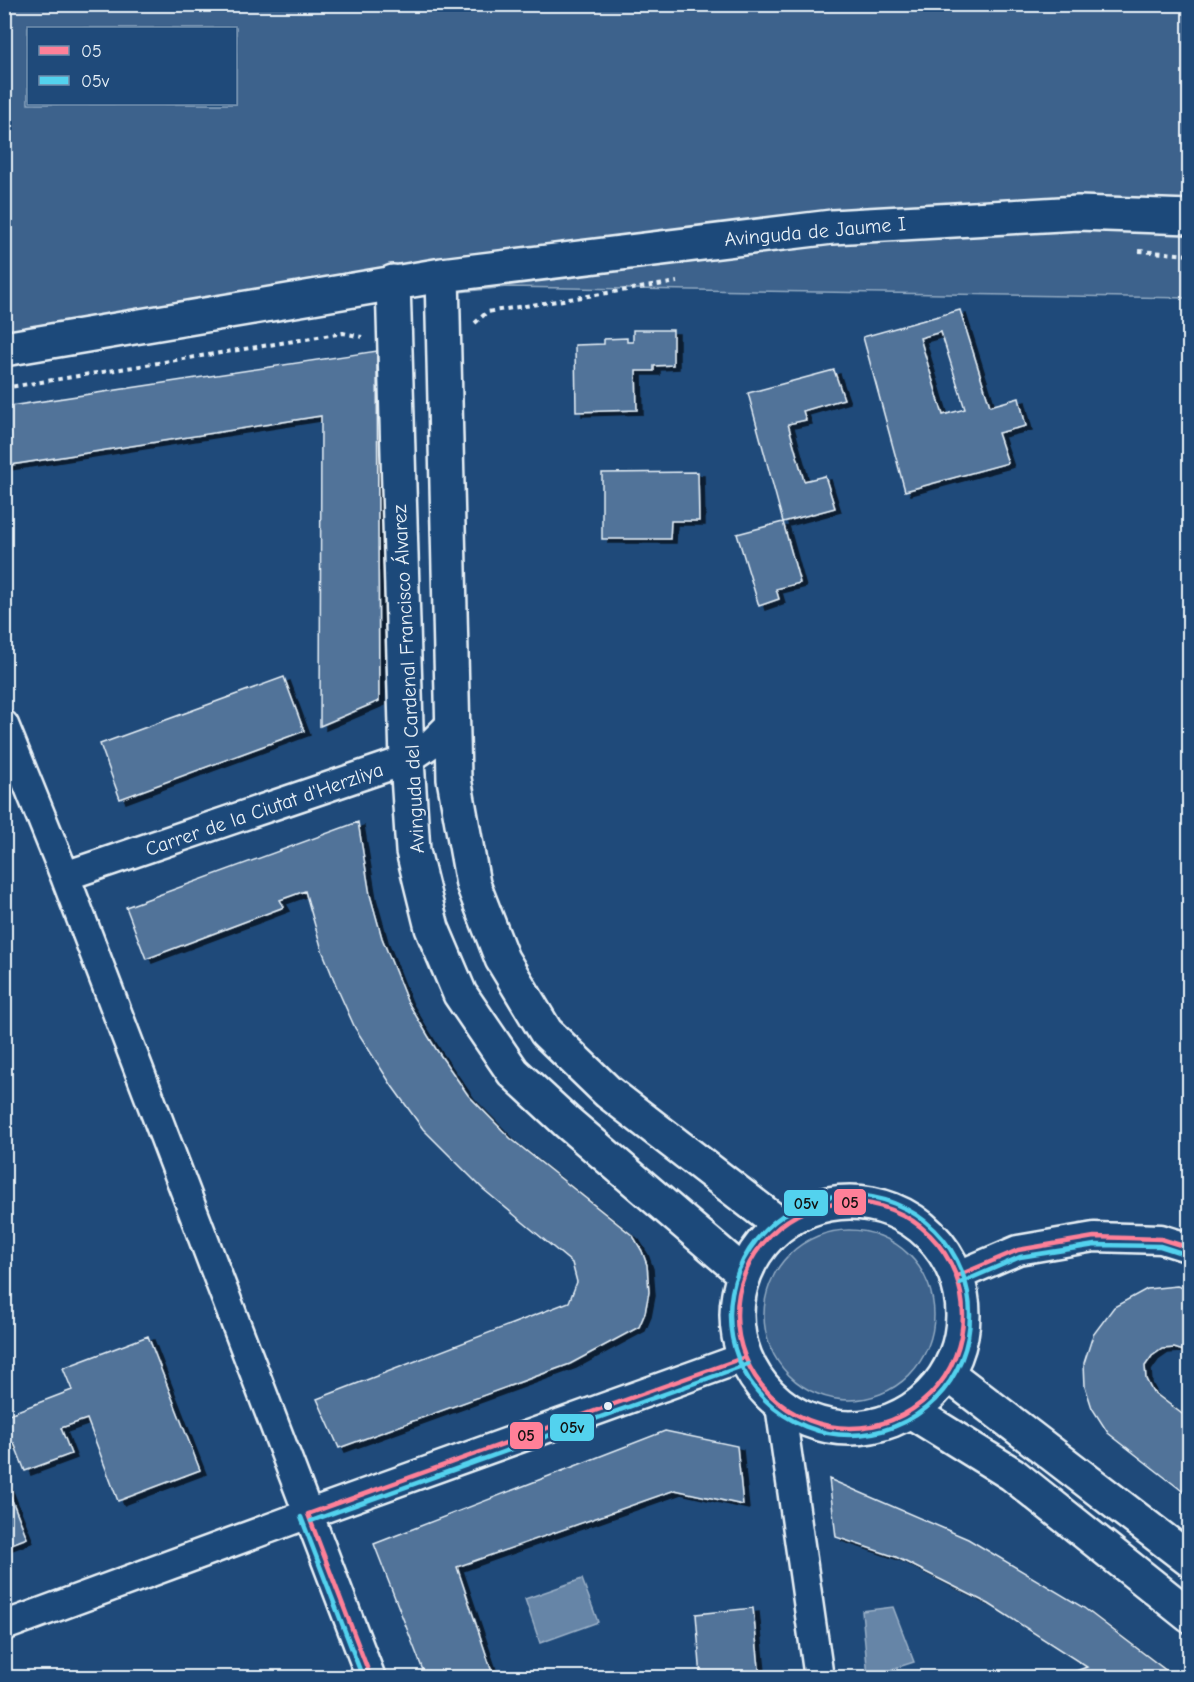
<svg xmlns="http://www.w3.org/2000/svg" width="1194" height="1682" viewBox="0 0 1194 1682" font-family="'Comic Neue',sans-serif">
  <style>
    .green { fill: #3c628c; stroke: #92aac2; stroke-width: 1.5; fill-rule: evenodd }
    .water { fill: #6685a7; stroke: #9ab0c7; stroke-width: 1.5 }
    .building { fill: #517399; stroke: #e8f1f8; stroke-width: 1.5; fill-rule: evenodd; filter: url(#shadow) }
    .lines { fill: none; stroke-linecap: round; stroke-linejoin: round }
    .street-casing { stroke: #e8f1f8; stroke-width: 33 }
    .secondary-casing { stroke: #e8f1f8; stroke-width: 38 }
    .path { stroke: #e8f1f8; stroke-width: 4; stroke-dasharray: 4.5 4.5; stroke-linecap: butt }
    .street { stroke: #1f4a7a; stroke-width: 28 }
    .secondary { stroke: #1f4a7a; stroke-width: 33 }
    .bus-1-casing { stroke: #1f4a7a; stroke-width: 9 }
    .bus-2-casing { stroke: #1f4a7a; stroke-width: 9 }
    .bus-1 { stroke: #ff8098; stroke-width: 4.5 }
    .bus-2 { stroke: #53d2ee; stroke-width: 4.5 }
    .bus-dot { fill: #e8f1f8; stroke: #1f4a7a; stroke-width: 2 }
    .labels { text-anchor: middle; stroke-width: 4.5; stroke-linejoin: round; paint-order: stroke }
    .street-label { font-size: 20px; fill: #e8f1f8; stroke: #1f4a7a }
    .line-badge { stroke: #1f4a7a; stroke-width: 2 }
    .pale-badge-label { font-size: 16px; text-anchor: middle; font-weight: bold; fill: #111 }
  </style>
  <defs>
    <filter id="shadow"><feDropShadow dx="6" dy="4" stdDeviation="0" flood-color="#0009"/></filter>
  </defs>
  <rect width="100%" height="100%" fill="#1f4a7a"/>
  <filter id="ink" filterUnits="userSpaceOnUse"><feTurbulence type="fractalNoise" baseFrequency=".0167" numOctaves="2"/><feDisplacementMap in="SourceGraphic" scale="12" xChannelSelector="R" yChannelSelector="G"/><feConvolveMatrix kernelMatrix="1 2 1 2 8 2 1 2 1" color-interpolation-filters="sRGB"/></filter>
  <g filter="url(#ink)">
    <!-- green -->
    <path class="green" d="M 4,5 L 1189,5 L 1189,298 L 507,287 L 5,339 ZM 28,28 L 236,28 L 236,104 L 28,104 Z
      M764 1315a85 85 0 1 1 170 0a85 85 0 1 1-170 0Z"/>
    <!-- water -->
    <path class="water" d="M 582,1579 L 598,1622 L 540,1643 L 525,1599 Z
      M 893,1607 L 914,1662 L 892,1669 L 894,1677 L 868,1677 L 862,1611 Z"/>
    <!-- building -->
    <path class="building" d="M 960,310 L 990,406 L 1019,398 L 1026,426 L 998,433 L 1008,463 L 905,491 L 863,337 ZM 941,332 L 965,409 L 943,415 L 920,338 Z
      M 633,330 L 673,330 L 673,365 L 654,366 L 654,371 L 636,371 L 637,410 L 576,412 L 575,345 L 604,344 L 604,339 L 627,338 L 627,342 L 633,342 Z
      M 377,351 L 379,701 L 320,726 L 321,416 L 4,466 L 4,407 Z
      M 834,370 L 844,399 L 803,411 L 806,420 L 788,424 L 804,481 L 825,476 L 835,508 L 783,522 L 748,393 Z
      M 698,472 L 699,521 L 671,521 L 670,539 L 602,539 L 602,473 Z
      M 783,522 L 800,583 L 776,589 L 779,599 L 759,606 L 737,534 Z
      M 284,677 L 304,731 L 120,799 L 100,744 Z
      M 358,822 L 370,895 L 382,938 L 407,1001 L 436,1049 L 468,1095 L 510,1138 L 633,1236 L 642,1251 L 647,1265 L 649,1292 L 645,1313 L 639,1327 L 570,1364 L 339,1448 L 317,1399 L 569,1302 L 577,1282 L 572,1263 L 483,1189 L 423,1129 L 392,1086 L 355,1028 L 338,990 L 322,950 L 305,891 L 280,900 L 284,907 L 146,959 L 126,907 Z
      M 1177,1286 L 1190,1290 L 1190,1353 L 1174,1348 L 1162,1349 L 1152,1356 L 1145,1366 L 1146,1379 L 1152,1391 L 1190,1420 L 1190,1497 L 1108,1433 L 1092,1408 L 1085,1386 L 1084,1363 L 1093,1335 L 1114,1307 L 1147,1289 Z
      M 148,1336 L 200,1470 L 118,1501 L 87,1419 L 61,1428 L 71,1454 L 25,1471 L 14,1443 L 4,1447 L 4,1416 L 72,1390 L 63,1368 Z
      M 665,1431 L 737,1446 L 743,1505 L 675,1490 L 457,1567 L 494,1678 L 426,1678 L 374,1544 Z
      M 829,1479 L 968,1539 L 1084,1608 L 1176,1678 L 1057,1678 L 1087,1667 L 989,1604 L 896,1557 L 836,1537 Z
      M 4,1480 L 27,1538 L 4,1547 Z
      M 753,1608 L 760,1678 L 701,1678 L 696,1614 Z"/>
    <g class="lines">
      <defs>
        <path id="street" d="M 4,725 L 65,876 L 371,1678
          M 65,876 L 407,760 L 432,743 L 453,722
          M 957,1276 L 1018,1250 L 1094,1237 L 1161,1239 L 1190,1248
          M 780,1405 L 819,1678
          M 4,1626 L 308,1514 L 745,1357"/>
        <path id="secondary" d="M 442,275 L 454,779 L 473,884 L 502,959 L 546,1032 L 608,1092 L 780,1225
          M 393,282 L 407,760 L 413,851 L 432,928 L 460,994 L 513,1072 L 567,1122 L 742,1272
          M 4,349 L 442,275 L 832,227 L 1078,213 L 1190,217
          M737 1315a113 113 0 1 1 226 0a113 113 0 1 1-226 0Z
          M 948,1374 L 1190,1560
          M 912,1412 L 1012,1474 L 1190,1616"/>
      </defs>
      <!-- street casing -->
      <use href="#street" class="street-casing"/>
      <!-- secondary casing -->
      <use href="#secondary" class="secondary-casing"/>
      <!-- path -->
      <path class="path" d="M 1139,251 L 1190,255
        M 475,323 L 487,312 L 677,282
        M 4,388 L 343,333 L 362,337"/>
      <!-- street -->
      <use href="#street" class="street"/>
      <!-- secondary -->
      <use href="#secondary" class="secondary"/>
      <defs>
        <path id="bus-1" d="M737 1315a113 113 0 1 1 226 0a113 113 0 1 1-226 0Z
          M 957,1276 L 1018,1250 L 1094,1237 L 1161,1239 L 1190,1248
          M 308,1514 L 745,1357
          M 308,1514 L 371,1678"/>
        <path id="bus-2" d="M730 1315a120 120 0 1 1 240 0a120 120 0 1 1-240 0Z
          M 960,1283 L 1020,1257 L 1095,1245 L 1160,1246 L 1188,1255
          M 301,1517 L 363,1678
          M 311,1521 L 748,1364"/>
      </defs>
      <!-- bus-1 casing -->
      <use href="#bus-1" class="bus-1-casing"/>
      <!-- bus-2 casing -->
      <use href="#bus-2" class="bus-2-casing"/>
      <!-- bus-1 -->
      <use href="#bus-1" class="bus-1"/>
      <!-- bus-2 -->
      <use href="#bus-2" class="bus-2"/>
    </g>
  </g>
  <!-- markers -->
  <circle class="bus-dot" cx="608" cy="1406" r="5"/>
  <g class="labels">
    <!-- street labels -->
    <g class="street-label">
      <text transform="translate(815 231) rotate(-5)" y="7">Avinguda de Jaume I</text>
      <text transform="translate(408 679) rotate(-93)" y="7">Avinguda del Cardenal Francisco Álvarez</text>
      <text transform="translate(264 809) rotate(-19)" y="7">Carrer de la Ciutat d'Herzliya</text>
    </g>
  </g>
  <g class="line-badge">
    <rect x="833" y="1188" width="34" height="28" rx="6" fill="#ff8098"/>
    <rect x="783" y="1189" width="46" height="28" rx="6" fill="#53d2ee"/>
    <rect x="549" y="1413" width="46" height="29" rx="6" fill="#53d2ee"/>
    <rect x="509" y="1421" width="35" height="29" rx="6" fill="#ff8098"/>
  </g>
  <g class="pale-badge-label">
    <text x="850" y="1208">05</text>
    <text x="806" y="1209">05v</text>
    <text x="572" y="1433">05v</text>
    <text x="526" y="1441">05</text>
  </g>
  <!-- margin -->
  <rect width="1194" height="1682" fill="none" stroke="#1f4a7a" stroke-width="24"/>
  <rect x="12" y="12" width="1170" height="1658" fill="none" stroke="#e8f1f8" stroke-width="2" filter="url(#ink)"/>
  <!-- legend -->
  <rect x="27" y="27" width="210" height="78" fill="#1f4a7a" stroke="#6f8dac" stroke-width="1.5"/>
  <rect x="39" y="46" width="30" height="9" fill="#ff8098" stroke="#6f8dac" stroke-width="1.5"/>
  <text x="81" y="57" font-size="18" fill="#e8f1f8">05</text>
  <rect x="39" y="76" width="30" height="9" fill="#53d2ee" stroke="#6f8dac" stroke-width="1.5"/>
  <text x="81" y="87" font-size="18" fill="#e8f1f8">05v</text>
</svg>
